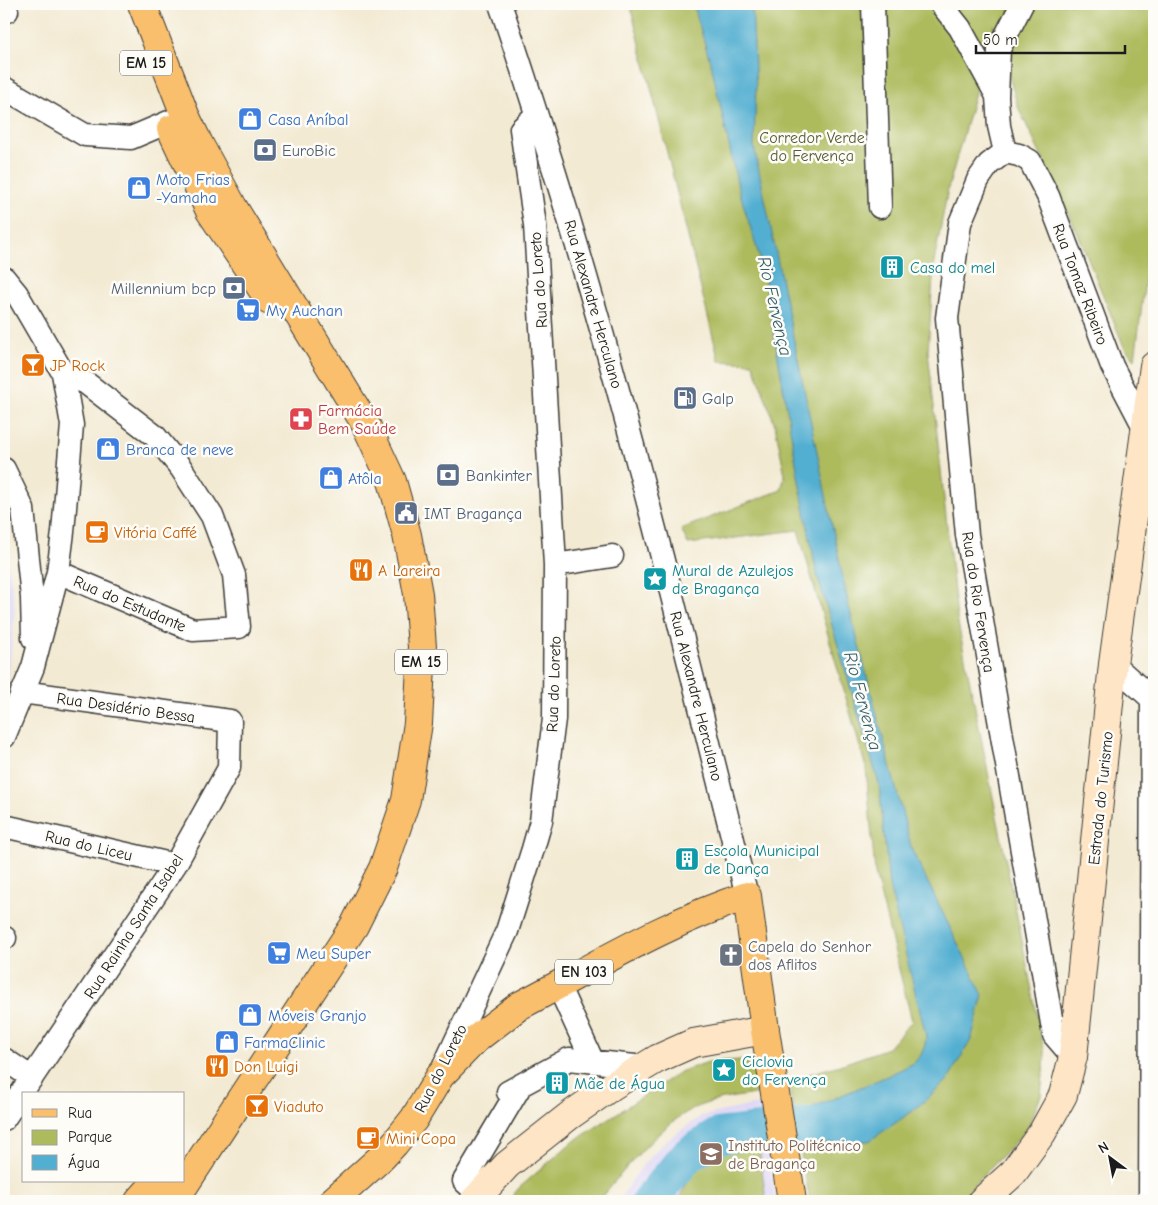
<svg xmlns="http://www.w3.org/2000/svg" width="1158" height="1205" viewBox="0 0 1158 1205" font-family="'Comic Neue',sans-serif">
  <style>
    .built { fill: #ded5f5 }
    .green { fill: #adbb5d; stroke: #646c3c }
    .water { fill: #53afd1; stroke: #386676 }
    .lines { fill: none; stroke-linecap: round; stroke-linejoin: round }
    .river { stroke: #53afd1; stroke-width: 36 }
    .street-casing { stroke: #3c3b37; stroke-width: 25 }
    .secondary-casing { stroke: #3c3b37; stroke-width: 30 }
    .primary-casing { stroke: #3c3b37; stroke-width: 30 }
    .street { stroke: #fff; stroke-width: 22 }
    .secondary { stroke: #fde5c5; stroke-width: 28 }
    .primary { stroke: #f9bf6d; stroke-width: 28 }
    .labels { text-anchor: middle; stroke-width: 5; stroke-linejoin: round; paint-order: stroke }
    .shield { fill: #fdfcf7; stroke: #605f5e; stroke-width: 1 }
    .shield-label { font-size: 15px; font-weight: bold; fill: #1c1c1c }
    .shop-label { font-size: 16px; fill: #366cbe; stroke: #fdfcf7; text-anchor: start }
    .park-label { font-size: 16px; fill: #565c36; stroke: #fdfcf7 }
    .service-label { font-size: 16px; fill: #4e5e75; stroke: #fdfcf7; text-anchor: start }
    .culture-label { font-size: 16px; fill: #0d838f; stroke: #fdfcf7; text-anchor: start }
    .street-label { font-size: 16px; fill: #1c1c1c; stroke: #fdfcf7 }
    .food-label { font-size: 16px; fill: #c56008; stroke: #fdfcf7; text-anchor: start }
    .health-label { font-size: 16px; fill: #be3a42; stroke: #fdfcf7; text-anchor: start }
    .worship-label { font-size: 16px; fill: #5b616d; stroke: #fdfcf7; text-anchor: start }
    .education-label { font-size: 16px; fill: #785e54; stroke: #fdfcf7; text-anchor: start }
    .water-label { font-size: 18px; font-style: italic; fill: #355e6d; stroke: #fdfcf7 }
  </style>
  <rect width="100%" height="100%" fill="#fdfcf7"/>
  <filter id="ink" filterUnits="userSpaceOnUse"><feTurbulence type="fractalNoise" baseFrequency=".02" numOctaves="2"/><feDisplacementMap in="SourceGraphic" scale="10" xChannelSelector="R" yChannelSelector="G"/><feConvolveMatrix kernelMatrix="1 2 1 2 8 2 1 2 1" color-interpolation-filters="sRGB"/></filter>
  <filter id="wash" filterUnits="userSpaceOnUse"><feTurbulence type="fractalNoise" baseFrequency=".0096" numOctaves="4" result="noise"/><feDisplacementMap in="SourceGraphic" scale="20" xChannelSelector="R" yChannelSelector="G"/><feGaussianBlur stdDeviation="1.12" result="paint"/><feColorMatrix in="noise" values="0 0 0 0 0 0 0 0 0 0 0 0 0 0 0 0 0 1.4 0 .05"/><feComposite in="paint" operator="in"/></filter>
  <g filter="url(#wash)">
    <rect width="100%" height="100%" fill="#f3ead3"/>
    <!-- built -->
    <path class="built" d="M 4,522 L 7,558 L 15,607 L 8,684 L 4,694 Z
      M 762,1103 L 776,1201 L 618,1201 L 642,1166 L 664,1142 L 701,1116 Z"/>
    <!-- green -->
    <path class="green" d="M 630,4 L 1154,4 L 1154,211 L 1135,359 L 1124,347 L 1079,236 L 1018,107 L 994,25 L 948,189 L 934,262 L 928,351 L 957,618 L 1045,1055 L 1041,1096 L 1027,1129 L 959,1201 L 810,1201 L 801,1154 L 802,1144 L 794,1115 L 788,1080 L 840,1065 L 888,1048 L 912,1021 L 875,873 L 866,768 L 798,530 L 688,544 L 681,529 L 781,490 L 785,475 L 775,425 L 753,363 L 719,361 Z
      M 740,1060 C 761,1068 759,1072 761,1093 C 736,1097 709,1099 687,1112 C 653,1133 624,1171 598,1201 L 508,1201 L 519,1188 L 570,1144 L 680,1072 L 708,1062 Z
      M 759,1147 L 766,1201 L 677,1201 L 696,1168 L 723,1151 Z"/>
    <!-- water -->
    <path class="water" d="M 693,4 L 752,4 L 756,88 L 754,146 L 849,607 L 912,850 L 983,995 L 971,1040 L 947,1081 L 913,1111 L 869,1141 L 802,1144 L 794,1115 L 885,1077 L 914,1063 L 921,1055 L 925,1045 L 926,1036 L 889,886 L 879,784 L 817,575 L 799,481 L 763,269 L 738,187 L 712,68 Z"/>
    <g class="lines">
      <!-- river -->
      <path class="river" d="M 649,1201 L 687,1156 L 718,1136 L 829,1123 L 846,1116"/>
    </g>
  </g>
  <g filter="url(#ink)">
    <g class="lines">
      <defs>
        <path id="street" d="M 500,4 C 519,58 536,113 553,167 C 628,408 686,652 747,896
          M 873,4 L 880,207
          M 941,4 L 960,28 L 997,96
          M 4,12 L 7,11 L 4,4
          M 4,88 L 85,135 L 131,138 L 185,115
          M 1005,152 L 989,164 L 978,180 L 960,223 L 947,318 L 967,535 L 1054,1035 L 1073,1057
          M 1005,152 L 1019,155 L 1030,161 L 1048,196 L 1112,366 L 1146,431
          M 1005,152 L 999,126 L 997,97 L 999,49 L 1022,4
          M 4,278 L 17,294 L 63,373 L 72,425 L 63,532 L 58,572 L 33,667 L 4,737
          M 4,469 L 23,509 L 32,598 L 33,638
          M 555,565 L 612,556
          M 58,572 L 193,630 L 239,627 L 234,575 L 212,516 L 181,468 L 155,436 L 86,383 L 63,373
          M 1113,664 L 1152,699 L 1150,1201
          M 4,826 L 175,865
          M 4,939 L 5,938
          M 558,985 L 593,1062
          M 4,1059 L 32,1078
          M 444,1066 L 507,931 L 533,849 L 541,821 L 554,719 L 555,565 L 535,225 L 521,129 L 536,115
          M 508,1092 L 569,1059 L 644,1067
          M 4,1119 L 175,865 L 229,768 L 230,721 L 22,692
          M 480,1195 L 464,1181 L 521,1085"/>
        <path id="secondary" d="M 474,1201 L 507,1165 L 569,1116 L 612,1086 L 657,1059 L 693,1043 L 765,1030
          M 982,1201 L 1013,1173 L 1042,1133 L 1063,1095 L 1073,1057 L 1113,664 L 1154,366"/>
        <path id="primary" d="M 142,4 L 185,115 L 199,144 L 233,207 L 366,425 L 392,481 L 407,535 L 418,594 L 422,647 L 418,723 L 406,800 L 383,868 L 354,926 L 174,1201
          M 171,129 L 210,211 L 270,301
          M 139,1201 L 157,1181
          M 333,1201 L 383,1156 L 395,1143 L 414,1119 L 440,1076 L 476,1039 L 519,1006 C 594,967 666,922 747,896 L 765,1030 L 792,1201"/>
      </defs>
      <!-- street casing -->
      <use href="#street" class="street-casing"/>
      <!-- secondary casing -->
      <use href="#secondary" class="secondary-casing"/>
      <!-- primary casing -->
      <use href="#primary" class="primary-casing"/>
      <!-- street -->
      <use href="#street" class="street"/>
      <!-- secondary -->
      <use href="#secondary" class="secondary"/>
      <!-- primary -->
      <use href="#primary" class="primary"/>
    </g>
  </g>
  <!-- icons -->
  <defs>
    <symbol id="shop-square" viewBox="-11 -11 22 22"><rect x="-9" y="-9" width="18" height="18" rx="4" fill="#3f7fe0" stroke="#fdfcf7"/><path d="M-5-2.5h2.3a2.7 3.5 0 0 1 5.4 0H5L5.5 6h-11ZM-1.5-2.5h3a1.5 2.3 0 0 0-3 0Z" fill="#fff"/></symbol>
    <symbol id="bank-square" viewBox="-11 -11 22 22"><rect x="-9" y="-9" width="18" height="18" rx="4" fill="#5c6f8a" stroke="#fdfcf7"/><path d="M-6-4H6V4H-6ZM0-2.3a2.3 2.3 0 1 0 0 4.6a2.3 2.3 0 1 0 0-4.6Z" fill="#fff"/></symbol>
    <symbol id="building-square" viewBox="-11 -11 22 22"><rect x="-9" y="-9" width="18" height="18" rx="4" fill="#0f9aa8" stroke="#fdfcf7"/><path d="M-4-6H4V6H1V3H-1V6H-4ZM-2.5-4.3h1.7v1.8h-1.7ZM.8-4.3h1.7v1.8H.8ZM-2.5-1h1.7V.8h-1.7ZM.8-1h1.7V.8H.8Z" fill="#fff"/></symbol>
    <symbol id="supermarket-square" viewBox="-11 -11 22 22"><rect x="-9" y="-9" width="18" height="18" rx="4" fill="#3f7fe0" stroke="#fdfcf7"/><path d="M-6-5.5h2.5l.6 2H6L4.5 2H-2.5L-4.4-4H-6ZM-1.5 3.2a1.3 1.3 0 1 0 .1 0ZM3 3.2a1.3 1.3 0 1 0 .1 0Z" fill="#fff"/></symbol>
    <symbol id="bar-square" viewBox="-11 -11 22 22"><rect x="-9" y="-9" width="18" height="18" rx="4" fill="#e8710a" stroke="#fdfcf7"/><path d="M-6-5H6L.8 .8V4.5H3.5V6h-7V4.5H-.8V.8Z" fill="#fff"/></symbol>
    <symbol id="fuel-square" viewBox="-11 -11 22 22"><rect x="-9" y="-9" width="18" height="18" rx="4" fill="#5c6f8a" stroke="#fdfcf7"/><path d="M-5.5-6h7V0h2V4h1.3V-2.5L3-4.5l.8-.8L6-3V5H2.5V1h-1V6h-7ZM-4.2-4.7v3.2H.2V-4.7Z" fill="#fff"/></symbol>
    <symbol id="pharmacy-square" viewBox="-11 -11 22 22"><rect x="-9" y="-9" width="18" height="18" rx="4" fill="#e0444e" stroke="#fdfcf7"/><path d="M-2-6h4v4h4v4h-4v4h-4v-4h-4v-4h4Z" fill="#fff"/></symbol>
    <symbol id="civic-square" viewBox="-11 -11 22 22"><rect x="-9" y="-9" width="18" height="18" rx="4" fill="#5c6f8a" stroke="#fdfcf7"/><path d="M-.6-6.5H3V-4.5H.6V-3L4-1V1h2V6H-6V1h2V-1L-.6-3ZM-1.2 2.5V6h2.4V2.5Z" fill="#fff"/></symbol>
    <symbol id="cafe-square" viewBox="-11 -11 22 22"><rect x="-9" y="-9" width="18" height="18" rx="4" fill="#e8710a" stroke="#fdfcf7"/><path d="M-5.5-4.5H6V0H3Q3 3.5 0 3.5H-2.5Q-5.5 3.5-5.5 0ZM3-3.2v2h1.7v-2ZM-6 4.5H4V6H-6Z" fill="#fff"/></symbol>
    <symbol id="restaurant-square" viewBox="-11 -11 22 22"><rect x="-9" y="-9" width="18" height="18" rx="4" fill="#e8710a" stroke="#fdfcf7"/><path d="M-5-6h1v4h1v-4h1v4h1v-4h1v5L-1.5 .5V6h-2V.5L-5-1ZM5-6V6H3V1.5H1.5Q1.5-4 5-6Z" fill="#fff"/></symbol>
    <symbol id="sight-square" viewBox="-11 -11 22 22"><rect x="-9" y="-9" width="18" height="18" rx="4" fill="#0f9aa8" stroke="#fdfcf7"/><path d="M0-6L1.8-2.2L6-1.7L2.9 1.2L3.7 5.4L0 3.3L-3.7 5.4L-2.9 1.2L-6-1.7L-1.8-2.2Z" fill="#fff"/></symbol>
    <symbol id="church-square" viewBox="-11 -11 22 22"><rect x="-9" y="-9" width="18" height="18" rx="4" fill="#6b7280" stroke="#fdfcf7"/><path d="M-1.2-6h2.4v3.5h3.3v2.4h-3.3V6h-2.4V-.1h-3.3v-2.4h3.3Z" fill="#fff"/></symbol>
    <symbol id="university-square" viewBox="-11 -11 22 22"><rect x="-9" y="-9" width="18" height="18" rx="4" fill="#8d6e63" stroke="#fdfcf7"/><path d="M0-5L7-2L0 1L-7-2ZM-4 1L0 2.5L4 1V4Q0 6-4 4Z" fill="#fff"/></symbol>
  </defs>
  <g fill-rule="evenodd">
    <use href="#shop-square" x="236" y="105" width="28" height="28"/>
    <use href="#bank-square" x="251" y="136" width="28" height="28"/>
    <use href="#shop-square" x="125" y="174" width="28" height="28"/>
    <use href="#building-square" x="878" y="253" width="28" height="28"/>
    <use href="#bank-square" x="220" y="274" width="28" height="28"/>
    <use href="#supermarket-square" x="234" y="296" width="28" height="28"/>
    <use href="#bar-square" x="19" y="351" width="28" height="28"/>
    <use href="#fuel-square" x="671" y="384" width="28" height="28"/>
    <use href="#pharmacy-square" x="287" y="405" width="28" height="28"/>
    <use href="#shop-square" x="94" y="435" width="28" height="28"/>
    <use href="#bank-square" x="434" y="461" width="28" height="28"/>
    <use href="#shop-square" x="317" y="464" width="28" height="28"/>
    <use href="#civic-square" x="392" y="499" width="28" height="28"/>
    <use href="#cafe-square" x="83" y="518" width="28" height="28"/>
    <use href="#restaurant-square" x="347" y="556" width="28" height="28"/>
    <use href="#sight-square" x="641" y="565" width="28" height="28"/>
    <use href="#building-square" x="673" y="845" width="28" height="28"/>
    <use href="#supermarket-square" x="265" y="939" width="28" height="28"/>
    <use href="#church-square" x="717" y="941" width="28" height="28"/>
    <use href="#shop-square" x="236" y="1001" width="28" height="28"/>
    <use href="#shop-square" x="213" y="1028" width="28" height="28"/>
    <use href="#restaurant-square" x="203" y="1052" width="28" height="28"/>
    <use href="#sight-square" x="710" y="1056" width="28" height="28"/>
    <use href="#building-square" x="543" y="1069" width="28" height="28"/>
    <use href="#bar-square" x="243" y="1092" width="28" height="28"/>
    <use href="#cafe-square" x="354" y="1124" width="28" height="28"/>
    <use href="#university-square" x="697" y="1140" width="28" height="28"/>
  </g>
  <g class="labels">
    <!-- shield labels -->
    <g class="shield">
      <rect x="120" y="50.5" width="52" height="25" rx="4"/>
      <rect x="395" y="649.5" width="52" height="25" rx="4"/>
      <rect x="555" y="959.5" width="58" height="25" rx="4"/>
    </g>
    <g class="shield-label">
      <text x="146" y="68">EM 15</text>
      <text x="421" y="667">EM 15</text>
      <text x="584" y="977">EN 103</text>
    </g>
    <!-- shop labels -->
    <g class="shop-label">
      <text x="268" y="125">Casa Aníbal</text>
      <text x="156" y="185">Moto Frias<tspan x="156" dy="18">-Yamaha</tspan></text>
      <text x="266" y="316">My Auchan</text>
      <text x="126" y="455">Branca de neve</text>
      <text x="348" y="484">Atôla</text>
      <text x="296" y="959">Meu Super</text>
      <text x="268" y="1021">Móveis Granjo</text>
      <text x="244" y="1048">FarmaClinic</text>
    </g>
    <!-- park labels -->
    <g class="park-label">
      <text x="812" y="143">Corredor Verde<tspan x="812" dy="18">do Fervença</tspan></text>
    </g>
    <!-- service labels -->
    <g class="service-label">
      <text x="282" y="156">EuroBic</text>
      <text x="216" y="294" text-anchor="end">Millennium bcp</text>
      <text x="702" y="404">Galp</text>
      <text x="466" y="481">Bankinter</text>
      <text x="424" y="519">IMT Bragança</text>
    </g>
    <!-- culture labels -->
    <g class="culture-label">
      <text x="910" y="273">Casa do mel</text>
      <text x="672" y="576">Mural de Azulejos<tspan x="672" dy="18">de Bragança</tspan></text>
      <text x="704" y="856">Escola Municipal<tspan x="704" dy="18">de Dança</tspan></text>
      <text x="742" y="1067">Ciclovia<tspan x="742" dy="18">do Fervença</tspan></text>
      <text x="574" y="1089">Mãe de Água</text>
    </g>
    <!-- street labels -->
    <g class="street-label">
      <text transform="translate(538 280) rotate(-94)" y="6">Rua do Loreto</text>
      <text transform="translate(1081 284) rotate(69)" y="6">Rua Tomaz Ribeiro</text>
      <text transform="translate(594 304) rotate(74)" y="6">Rua Alexandre Herculano</text>
      <text transform="translate(979 602) rotate(81)" y="6">Rua do Rio Fervença</text>
      <text transform="translate(130 603) rotate(23)" y="6">Rua do Estudante</text>
      <text transform="translate(553 684) rotate(-88)" y="6">Rua do Loreto</text>
      <text transform="translate(697 696) rotate(76)" y="6">Rua Alexandre Herculano</text>
      <text transform="translate(126 707) rotate(8)" y="6">Rua Desidério Bessa</text>
      <text transform="translate(1100 798) rotate(-84)" y="6">Estrada do Turismo</text>
      <text transform="translate(89 845) rotate(13)" y="6">Rua do Liceu</text>
      <text transform="translate(133 926) rotate(-57)" y="6">Rua Rainha Santa Isabel</text>
      <text transform="translate(440 1068) rotate(-63)" y="6">Rua do Loreto</text>
    </g>
    <!-- food labels -->
    <g class="food-label">
      <text x="50" y="371">JP Rock</text>
      <text x="114" y="538">Vitória Caffé</text>
      <text x="378" y="576">A Lareira</text>
      <text x="234" y="1072">Don Luigi</text>
      <text x="274" y="1112">Viaduto</text>
      <text x="386" y="1144">Mini Copa</text>
    </g>
    <!-- health labels -->
    <g class="health-label">
      <text x="318" y="416">Farmácia<tspan x="318" dy="18">Bem Saúde</tspan></text>
    </g>
    <!-- worship labels -->
    <g class="worship-label">
      <text x="748" y="952">Capela do Senhor<tspan x="748" dy="18">dos Aflitos</tspan></text>
    </g>
    <!-- education labels -->
    <g class="education-label">
      <text x="728" y="1151">Instituto Politécnico<tspan x="728" dy="18">de Bragança</tspan></text>
    </g>
    <!-- water labels -->
    <g class="water-label">
      <text transform="translate(775 306) rotate(77)" y="6">Rio Fervença</text>
      <text transform="translate(863 701) rotate(75)" y="6">Rio Fervença</text>
    </g>
  </g>
  <!-- margin -->
  <rect width="1158" height="1205" fill="none" stroke="#fdfcf7" stroke-width="20"/>
  <!-- legend -->
  <rect x="22" y="1092" width="162" height="90" fill="#fdfcf7" stroke="#a3a29f"/>
  <rect x="32" y="1109" width="25" height="8" fill="#f9bf6d" stroke="#a3a29f"/>
  <text x="68" y="1118" font-size="15" fill="#1c1c1c">Rua</text>
  <rect x="32" y="1130" width="25" height="15" fill="#adbb5d" stroke="#a3a29f"/>
  <text x="68" y="1142" font-size="15" fill="#1c1c1c">Parque</text>
  <rect x="32" y="1155" width="25" height="15" fill="#53afd1" stroke="#a3a29f"/>
  <text x="68" y="1168" font-size="15" fill="#1c1c1c">Água</text>
  <!-- north arrow -->
  <g transform="translate(1110 1158) rotate(328)" stroke="#fdfcf7" stroke-width="4" paint-order="stroke">
  <path d="M0-4L9 19L0 12L-9 19Z" fill="#1c1c1c"/>
  <text y="-8" font-size="14" font-weight="bold" text-anchor="middle" fill="#1c1c1c">N</text>
  </g>
  <!-- scale -->
  <path d="M976 45v8h149v-8" fill="none" stroke="#1c1c1c" stroke-width="2.5"/>
  <text x="983" y="45" font-size="15" fill="#1c1c1c" stroke="#fdfcf7" stroke-width="4" paint-order="stroke">50 m</text>
</svg>
